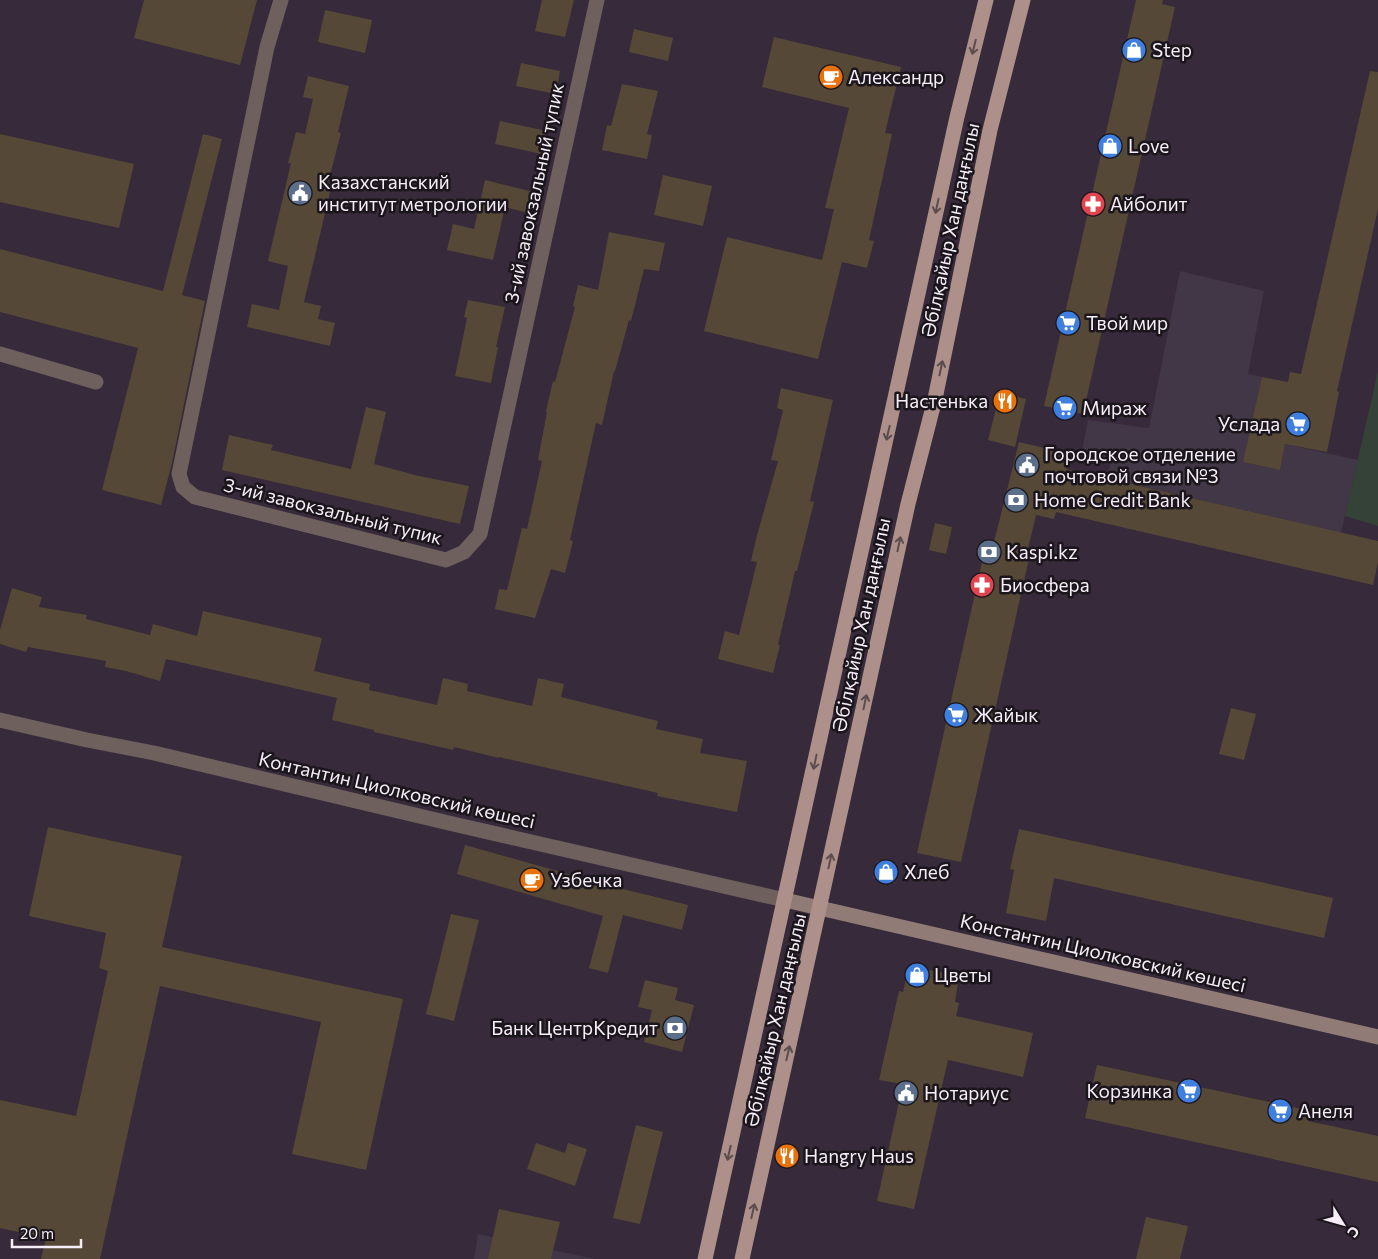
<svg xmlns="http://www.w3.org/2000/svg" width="1378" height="1259" viewBox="0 0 1378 1259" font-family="Commissioner,sans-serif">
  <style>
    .commercial { fill: #413746 }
    .green { fill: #344238 }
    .building { fill: #564836 }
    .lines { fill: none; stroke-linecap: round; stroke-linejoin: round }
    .street { stroke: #6e605d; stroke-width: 15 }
    .secondary { stroke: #917b76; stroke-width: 15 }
    .primary { stroke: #ac9089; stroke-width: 15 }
    .oneway { stroke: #5c4c4d }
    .labels { text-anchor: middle; stroke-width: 5; stroke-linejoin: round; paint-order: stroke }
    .poi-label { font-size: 19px; fill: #f6edf8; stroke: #1b151c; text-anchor: start }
    .street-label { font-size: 19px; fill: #f6edf8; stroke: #1b151c }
  </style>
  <rect width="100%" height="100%" fill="#372a3a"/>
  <!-- commercial -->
  <path class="commercial" d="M 1180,271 L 1264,291 L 1248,374 L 1262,377 L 1244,462 L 1280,470 L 1285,444 L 1358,460 L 1341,533 L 1107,478 L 1111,461 L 1081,456 L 1088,420 L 1149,428 Z
    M 478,1234 L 595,1259 L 474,1259 Z"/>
  <!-- green -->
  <path class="green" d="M 1378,371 L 1378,526 L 1345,516 Z"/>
  <!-- building -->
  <path class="building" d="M 144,0 L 257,0 L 240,65 L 134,38 Z
    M 542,0 L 574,0 L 565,37 L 535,31 Z
    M 1136,0 L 1163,0 L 1162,4 L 1175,7 L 1083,414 L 1044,406 Z
    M 325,10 L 372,20 L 365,53 L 318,42 Z
    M 634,29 L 673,38 L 668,61 L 629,52 Z
    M 774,37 L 901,67 L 885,133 L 892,134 L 869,240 L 874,241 L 867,268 L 842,262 L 818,359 L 704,331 L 727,237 L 822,260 L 834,209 L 825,208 L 849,108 L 762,87 Z
    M 521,63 L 560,71 L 556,94 L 516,86 Z
    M 1370,71 L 1378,72 L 1378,209 L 1337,391 L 1339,392 L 1327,452 L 1285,444 L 1280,470 L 1243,462 L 1262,377 L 1288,382 L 1290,372 L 1301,374 Z
    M 308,76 L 349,86 L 338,132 L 341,133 L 328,183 L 332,184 L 304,302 L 321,306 L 318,319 L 335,323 L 330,346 L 247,327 L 252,304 L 279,310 L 288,266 L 268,261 L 291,163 L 288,163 L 296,132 L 305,134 L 313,99 L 303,97 Z
    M 622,84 L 658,91 L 647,134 L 652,135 L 647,159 L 602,150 L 607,125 L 611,126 Z
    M 500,121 L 547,131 L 542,154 L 495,144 Z
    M 0,134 L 134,164 L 119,228 L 0,202 Z
    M 203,134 L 222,139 L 182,295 L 205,301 L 172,463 L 161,505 L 102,490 L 138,348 L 0,312 L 0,249 L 163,291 Z
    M 663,175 L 712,186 L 703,226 L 654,215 Z
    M 485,180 L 533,192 L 528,213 L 505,207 L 493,260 L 447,250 L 453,224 L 474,229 Z
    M 609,232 L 665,243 L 659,271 L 644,269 L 631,321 L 629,320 L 615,371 L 614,371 L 602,425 L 596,423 L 570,540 L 573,541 L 565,573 L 551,569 L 535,618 L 495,609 L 499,589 L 507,590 L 522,528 L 527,529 L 542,461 L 538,460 L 547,412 L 546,411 L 553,381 L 555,382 L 575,307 L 573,306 L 578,285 L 598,290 Z
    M 468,300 L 505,307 L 496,347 L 498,347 L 491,383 L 455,376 L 467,318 L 464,317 Z
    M 781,388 L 833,400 L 810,501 L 814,502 L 797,571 L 795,571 L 778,645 L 780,645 L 773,673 L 718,659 L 725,631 L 739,635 L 757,562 L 751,561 L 756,539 L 778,461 L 771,460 L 783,410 L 777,408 Z
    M 1000,393 L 1026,399 L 1015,447 L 988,440 Z
    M 366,407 L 386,412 L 374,464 L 419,476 L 469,486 L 460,524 L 222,470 L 229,435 L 273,445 L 271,450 L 351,469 Z
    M 1019,442 L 1070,454 L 1066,469 L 1378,541 L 1378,562 L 1373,585 L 1056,512 L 1054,519 L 1036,515 L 1027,553 L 1030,554 L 961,862 L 917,853 L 986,544 L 993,546 Z
    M 935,523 L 952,527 L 946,554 L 929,550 Z
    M 12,588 L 42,597 L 39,607 L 87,615 L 86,619 L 150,635 L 153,624 L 197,636 L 203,611 L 322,638 L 314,671 L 370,684 L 369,690 L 437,705 L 443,678 L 468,684 L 467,691 L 532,706 L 538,678 L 564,684 L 561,697 L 658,721 L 656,729 L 703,739 L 700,753 L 747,761 L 737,812 L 657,796 L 658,793 L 499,757 L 499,758 L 454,747 L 453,750 L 405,739 L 374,732 L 374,730 L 332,720 L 337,698 L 166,659 L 160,681 L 126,671 L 105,667 L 106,661 L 28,647 L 26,652 L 0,644 L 0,630 Z
    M 1231,708 L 1256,714 L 1244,760 L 1219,754 Z
    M 48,827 L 182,856 L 162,947 L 403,999 L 366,1170 L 292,1154 L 321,1022 L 160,986 L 100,1259 L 41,1259 L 46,1238 L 0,1228 L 0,1100 L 76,1116 L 108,971 L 99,968 L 106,933 L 29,916 Z
    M 1019,829 L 1333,898 L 1324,938 L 1054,878 L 1046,921 L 1006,913 L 1014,870 L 1010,869 Z
    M 465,845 L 607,885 L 688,905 L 682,930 L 623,915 L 608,973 L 589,968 L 603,916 L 457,874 Z
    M 877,861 L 892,864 L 895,883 L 873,878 Z
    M 451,914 L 479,920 L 454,1021 L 426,1014 Z
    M 909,966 L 959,976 L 955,1002 L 959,1003 L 956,1016 L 1033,1033 L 1023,1077 L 948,1060 L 914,1209 L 877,1201 L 903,1084 L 879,1080 L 899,991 L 903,992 Z
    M 645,980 L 678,988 L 675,1000 L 694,1005 L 682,1052 L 644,1042 L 652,1010 L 638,1007 Z
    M 1097,1065 L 1311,1111 L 1308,1121 L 1378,1136 L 1378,1182 L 1085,1118 Z
    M 636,1125 L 663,1132 L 640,1224 L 613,1218 Z
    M 536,1143 L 565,1153 L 568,1143 L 587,1149 L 575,1186 L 527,1169 Z
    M 499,1209 L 560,1222 L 551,1259 L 488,1259 Z
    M 1146,1217 L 1188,1226 L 1180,1259 L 1136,1259 Z"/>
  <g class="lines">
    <!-- street -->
    <path class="street" d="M 281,0 L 267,47 L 179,474 L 183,487 L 195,497 L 446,560 L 464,552 L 480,534 L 597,0
      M 0,354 L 96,382
      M 0,720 L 87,740 L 154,753 L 453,824 L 785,900"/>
    <!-- secondary -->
    <path class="secondary" d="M 785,900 L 1378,1037"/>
    <!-- primary -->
    <path class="primary" d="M 705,1259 L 957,117 L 986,0
      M 742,1259 L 908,504 L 935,399 L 990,130 L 1023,0"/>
  </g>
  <!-- one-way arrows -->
  <defs><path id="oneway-shaft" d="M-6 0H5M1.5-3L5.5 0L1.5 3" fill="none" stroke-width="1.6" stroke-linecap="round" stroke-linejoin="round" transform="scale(1.25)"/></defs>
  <g class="oneway">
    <use href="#oneway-shaft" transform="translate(974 47) rotate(104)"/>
    <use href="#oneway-shaft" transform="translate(937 206) rotate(102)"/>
    <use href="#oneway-shaft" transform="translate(941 368) rotate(-78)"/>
    <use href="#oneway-shaft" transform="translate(888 433) rotate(103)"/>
    <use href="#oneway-shaft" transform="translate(899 544) rotate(-78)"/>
    <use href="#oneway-shaft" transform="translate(865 702) rotate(-78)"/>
    <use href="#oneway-shaft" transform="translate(815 762) rotate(102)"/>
    <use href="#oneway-shaft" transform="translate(830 861) rotate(-78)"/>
    <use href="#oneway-shaft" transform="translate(788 1053) rotate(-77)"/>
    <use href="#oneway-shaft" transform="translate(729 1153) rotate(103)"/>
    <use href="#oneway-shaft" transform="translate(753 1211) rotate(-77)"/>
  </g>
  <!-- icons -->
  <defs>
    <symbol id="shop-disc" viewBox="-11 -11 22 22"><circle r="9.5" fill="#3f7fe0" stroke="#1b151c"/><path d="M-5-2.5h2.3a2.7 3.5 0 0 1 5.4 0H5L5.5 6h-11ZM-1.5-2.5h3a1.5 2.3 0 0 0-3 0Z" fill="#fff"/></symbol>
    <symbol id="cafe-disc" viewBox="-11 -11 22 22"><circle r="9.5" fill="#e8710a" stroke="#1b151c"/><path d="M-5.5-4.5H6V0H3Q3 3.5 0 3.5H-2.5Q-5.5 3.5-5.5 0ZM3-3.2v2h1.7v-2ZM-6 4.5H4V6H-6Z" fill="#fff"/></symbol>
    <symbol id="civic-disc" viewBox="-11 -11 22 22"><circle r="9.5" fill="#5c6f8a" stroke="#1b151c"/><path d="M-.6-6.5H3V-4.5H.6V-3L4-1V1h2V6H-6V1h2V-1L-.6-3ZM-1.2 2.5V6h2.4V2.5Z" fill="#fff"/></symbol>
    <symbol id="pharmacy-disc" viewBox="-11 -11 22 22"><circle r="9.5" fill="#e0444e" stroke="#1b151c"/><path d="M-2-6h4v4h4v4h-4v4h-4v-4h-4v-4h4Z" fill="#fff"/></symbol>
    <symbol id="supermarket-disc" viewBox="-11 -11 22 22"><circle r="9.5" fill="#3f7fe0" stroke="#1b151c"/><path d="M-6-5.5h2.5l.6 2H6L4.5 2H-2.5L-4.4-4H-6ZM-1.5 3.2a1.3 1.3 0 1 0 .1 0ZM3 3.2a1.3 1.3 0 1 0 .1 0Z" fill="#fff"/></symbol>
    <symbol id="restaurant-disc" viewBox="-11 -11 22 22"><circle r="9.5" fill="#e8710a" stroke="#1b151c"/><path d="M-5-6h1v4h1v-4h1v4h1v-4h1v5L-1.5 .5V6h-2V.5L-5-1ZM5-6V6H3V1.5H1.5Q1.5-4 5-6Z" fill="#fff"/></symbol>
    <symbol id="bank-disc" viewBox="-11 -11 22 22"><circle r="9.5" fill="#5c6f8a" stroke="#1b151c"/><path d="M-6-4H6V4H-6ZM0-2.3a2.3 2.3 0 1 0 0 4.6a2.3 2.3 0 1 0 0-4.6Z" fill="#fff"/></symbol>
  </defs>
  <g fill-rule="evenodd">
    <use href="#shop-disc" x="1120" y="36" width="28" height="28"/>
    <use href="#cafe-disc" x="817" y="63" width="28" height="28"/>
    <use href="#shop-disc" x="1096" y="132" width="28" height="28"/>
    <use href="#civic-disc" x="286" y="179" width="28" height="28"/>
    <use href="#pharmacy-disc" x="1079" y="190" width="28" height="28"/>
    <use href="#supermarket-disc" x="1054" y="309" width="28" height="28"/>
    <use href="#restaurant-disc" x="991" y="387" width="28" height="28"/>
    <use href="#supermarket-disc" x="1051" y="394" width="28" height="28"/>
    <use href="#supermarket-disc" x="1284" y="410" width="28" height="28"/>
    <use href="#civic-disc" x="1013" y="451" width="28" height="28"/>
    <use href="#bank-disc" x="1002" y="486" width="28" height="28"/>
    <use href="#bank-disc" x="975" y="538" width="28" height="28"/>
    <use href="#pharmacy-disc" x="968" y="571" width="28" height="28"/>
    <use href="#supermarket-disc" x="942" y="701" width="28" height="28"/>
    <use href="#shop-disc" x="872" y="858" width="28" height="28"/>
    <use href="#cafe-disc" x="518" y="866" width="28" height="28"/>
    <use href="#shop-disc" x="903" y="961" width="28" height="28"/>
    <use href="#bank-disc" x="661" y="1014" width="28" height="28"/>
    <use href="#supermarket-disc" x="1175" y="1077" width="28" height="28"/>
    <use href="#civic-disc" x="892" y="1079" width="28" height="28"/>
    <use href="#supermarket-disc" x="1266" y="1097" width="28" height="28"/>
    <use href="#restaurant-disc" x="773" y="1142" width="28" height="28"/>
  </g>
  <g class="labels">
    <!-- poi labels -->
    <g class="poi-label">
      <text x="1152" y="57">Step</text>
      <text x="848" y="84">Александр</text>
      <text x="1128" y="153">Love</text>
      <text x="318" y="189">Казахстанский<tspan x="318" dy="22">институт метрологии</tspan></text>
      <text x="1110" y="211">Айболит</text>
      <text x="1086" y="330">Твой мир</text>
      <text x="988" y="408" text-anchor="end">Настенька</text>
      <text x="1082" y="415">Мираж</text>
      <text x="1280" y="431" text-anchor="end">Услада</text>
      <text x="1044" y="461">Городское отделение<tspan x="1044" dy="22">почтовой связи №3</tspan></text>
      <text x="1034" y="507">Home Credit Bank</text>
      <text x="1006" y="559">Kaspi.kz</text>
      <text x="1000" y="592">Биосфера</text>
      <text x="974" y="722">Жайык</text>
      <text x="904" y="879">Хлеб</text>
      <text x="550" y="887">Узбечка</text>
      <text x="934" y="982">Цветы</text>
      <text x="658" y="1035" text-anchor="end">Банк ЦентрКредит</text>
      <text x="1172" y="1098" text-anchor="end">Корзинка</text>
      <text x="924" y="1100">Нотариус</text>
      <text x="1298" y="1118">Анеля</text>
      <text x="804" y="1163">Hangry Haus</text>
    </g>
    <!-- street labels -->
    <g class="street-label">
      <text transform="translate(534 193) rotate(-78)" y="7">3-ий завокзальный тупик</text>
      <text transform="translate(950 230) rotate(-78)" y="7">Әбілқайыр Хан даңғылы</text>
      <text transform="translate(333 511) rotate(14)" y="7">3-ий завокзальный тупик</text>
      <text transform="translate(861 625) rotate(-78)" y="7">Әбілқайыр Хан даңғылы</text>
      <text transform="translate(397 790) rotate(13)" y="7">Контантин Циолковский көшесі</text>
      <text transform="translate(1103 953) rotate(13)" y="7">Константин Циолковский көшесі</text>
      <text transform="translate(775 1020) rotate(-77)" y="7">Әбілқайыр Хан даңғылы</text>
    </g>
  </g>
  <!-- north arrow -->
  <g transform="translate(1343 1224) rotate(127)" stroke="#1b151c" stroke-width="4" paint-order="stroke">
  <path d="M0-4L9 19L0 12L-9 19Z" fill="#f6edf8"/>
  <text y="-8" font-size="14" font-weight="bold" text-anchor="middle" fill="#f6edf8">С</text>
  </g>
  <!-- scale -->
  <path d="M12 1239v8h69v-8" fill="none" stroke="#f6edf8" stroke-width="2.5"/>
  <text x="20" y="1239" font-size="15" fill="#f6edf8" stroke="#1b151c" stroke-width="4" paint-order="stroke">20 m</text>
</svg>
